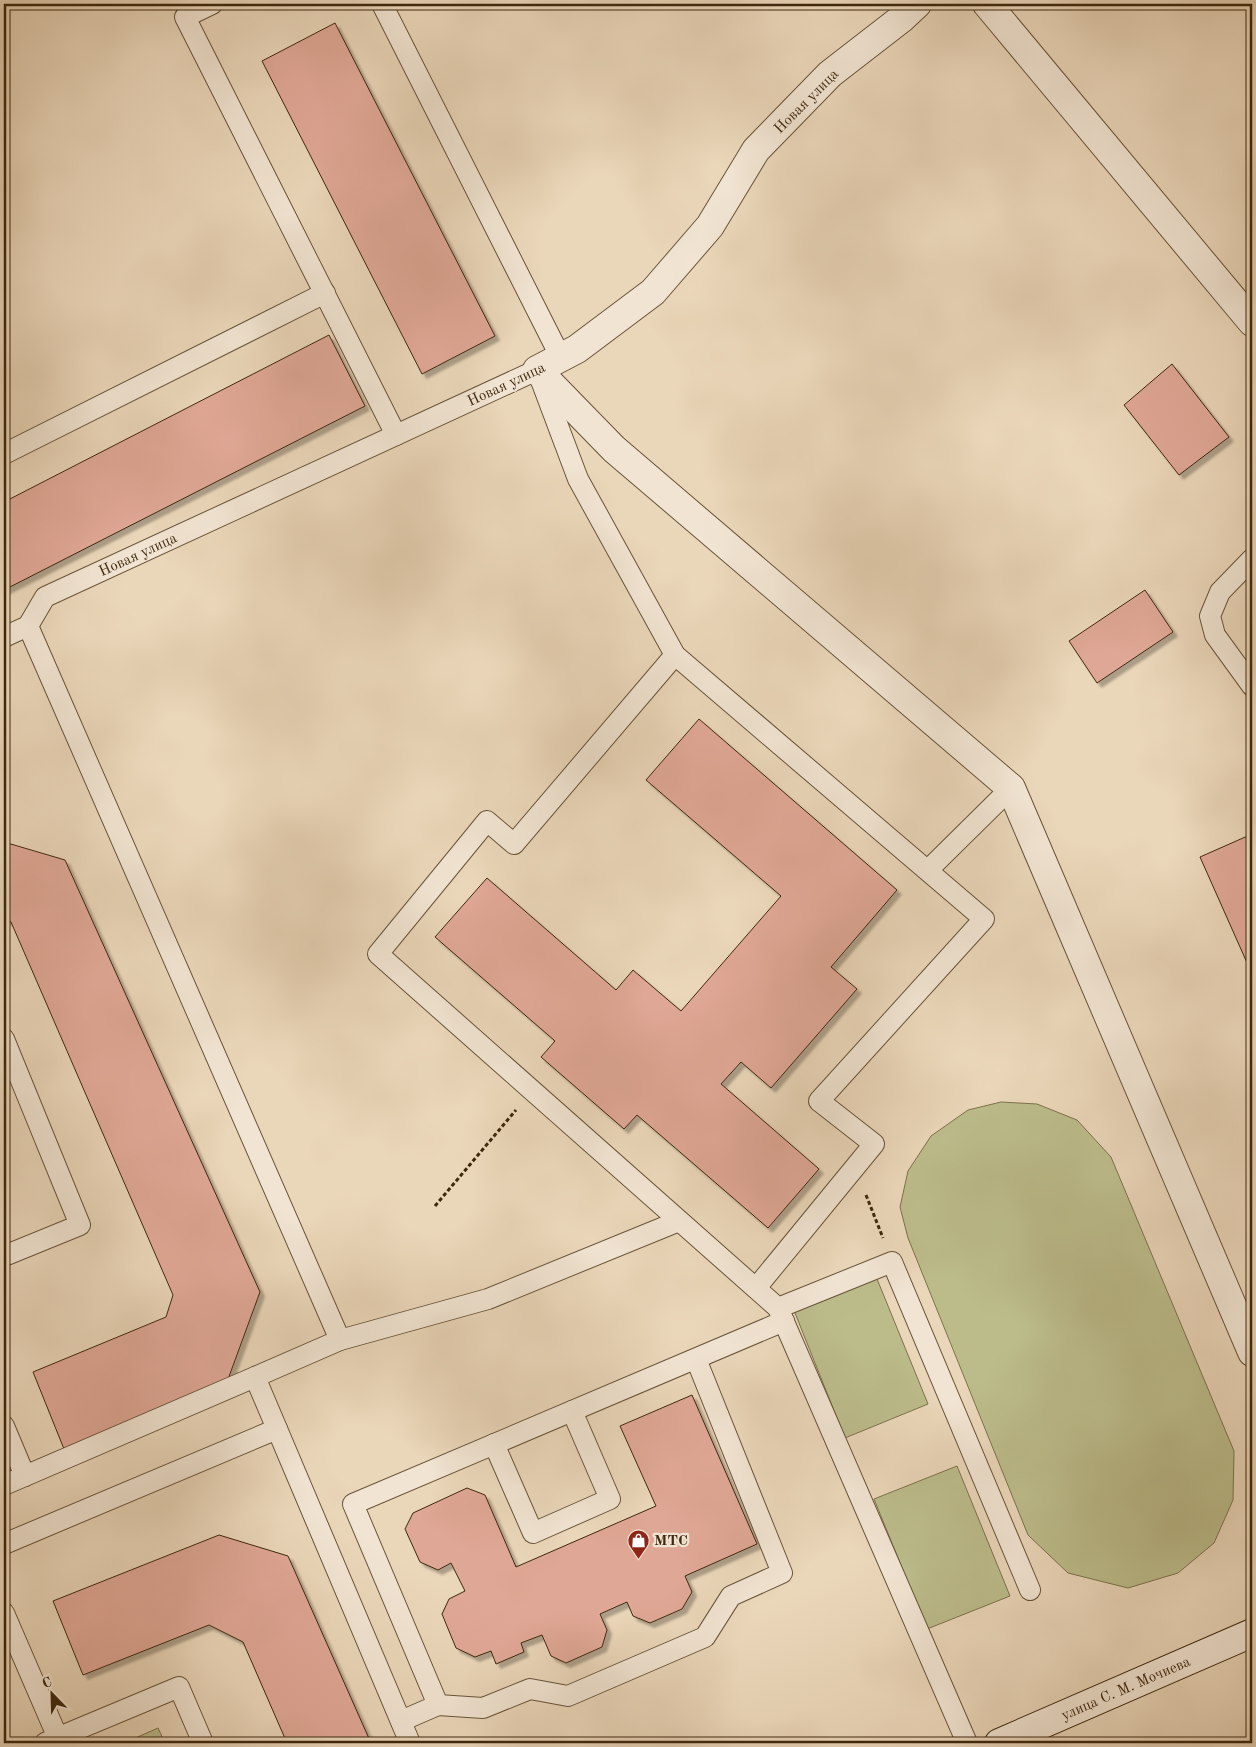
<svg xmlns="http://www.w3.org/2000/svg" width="1256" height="1747" viewBox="0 0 1256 1747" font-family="'Old Standard TT',serif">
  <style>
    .green { fill: #bcbc8b; stroke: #7d724c }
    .building { fill: #dfa795; stroke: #3e280e; filter: url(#shadow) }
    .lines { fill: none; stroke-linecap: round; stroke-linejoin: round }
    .lane-casing { stroke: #695439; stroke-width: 22 }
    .street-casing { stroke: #695439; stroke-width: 30 }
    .secondary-casing { stroke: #3e280e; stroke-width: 30 }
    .path { stroke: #3e280e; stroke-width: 3; stroke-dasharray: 4 2.5; stroke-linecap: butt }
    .lane { stroke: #f1e4d2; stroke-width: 20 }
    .street { stroke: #f1e4d2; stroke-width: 28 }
    .secondary { stroke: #f1e4d2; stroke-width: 28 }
    .labels { text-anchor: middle; stroke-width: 4.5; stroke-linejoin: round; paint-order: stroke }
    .street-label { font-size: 15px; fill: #3e280e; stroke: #f1e4d2 }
    .poi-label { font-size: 15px; font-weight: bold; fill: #3e280e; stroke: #f1e4d2; text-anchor: start }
  </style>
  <defs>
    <filter id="shadow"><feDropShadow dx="4.5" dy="4.5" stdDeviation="1" flood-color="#0004"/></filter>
  </defs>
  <rect width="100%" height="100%" fill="#ead6b9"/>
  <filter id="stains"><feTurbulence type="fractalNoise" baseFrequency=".004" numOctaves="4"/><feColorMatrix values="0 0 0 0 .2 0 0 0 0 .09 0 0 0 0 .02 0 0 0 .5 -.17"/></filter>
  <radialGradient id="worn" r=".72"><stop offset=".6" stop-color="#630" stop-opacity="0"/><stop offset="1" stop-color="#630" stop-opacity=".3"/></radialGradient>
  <!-- green -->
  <path class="green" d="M 1001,1102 L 1037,1104 L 1077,1120 L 1111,1157 L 1234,1451 L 1233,1500 L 1214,1543 L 1178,1573 L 1128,1588 L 1068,1573 L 1028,1535 L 908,1238 L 900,1207 L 908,1171 L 931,1136 L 968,1110 Z
    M 875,1274 L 928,1404 L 845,1438 L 793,1308 Z
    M 957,1466 L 1010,1596 L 927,1629 L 874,1499 Z
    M 158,1728 L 165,1743 L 124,1743 Z"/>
  <!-- building -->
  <path class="building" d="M 335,23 L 495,336 L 422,374 L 262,61 Z
    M 329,335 L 365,406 L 4,590 L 4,502 Z
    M 1172,364 L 1229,437 L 1179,475 L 1124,405 Z
    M 1145,590 L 1173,632 L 1097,683 L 1069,641 Z
    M 699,719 L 897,890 L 831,967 L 857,989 L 771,1088 L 741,1062 L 721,1084 L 819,1169 L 768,1228 L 637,1115 L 624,1129 L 541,1057 L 555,1041 L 435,937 L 487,878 L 616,990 L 633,970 L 681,1011 L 781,896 L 646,780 Z
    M 1252,834 L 1252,963 L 1248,965 L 1200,857 Z
    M 4,842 L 65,860 L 260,1292 L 227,1382 L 64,1449 L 33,1372 L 166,1317 L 173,1295 L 11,922 L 4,919 Z
    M 692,1395 L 757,1544 L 685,1576 L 692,1592 L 682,1609 L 650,1623 L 633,1616 L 627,1602 L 600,1614 L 607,1630 L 602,1647 L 566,1663 L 551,1656 L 542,1635 L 521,1643 L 524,1652 L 496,1664 L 491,1651 L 475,1657 L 456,1648 L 442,1614 L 449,1599 L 465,1591 L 451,1563 L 438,1570 L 420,1562 L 405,1529 L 413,1513 L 467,1488 L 485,1495 L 516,1567 L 656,1506 L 620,1426 Z
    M 219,1535 L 288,1556 L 371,1743 L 287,1743 L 243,1642 L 209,1625 L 83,1675 L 53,1601 Z"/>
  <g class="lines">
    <defs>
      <g id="lane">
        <path d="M 212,4 L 185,17 L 396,435"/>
        <path d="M 382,4 L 561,358"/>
        <path d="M 4,454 L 325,293"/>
        <path d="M 1252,559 L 1220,592 L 1210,616 L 1215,635 L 1252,686"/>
        <path d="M 28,626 L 340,1340 L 255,1377 L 410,1743"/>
        <path id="s1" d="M 4,637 L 28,626 L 45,597 L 537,370 L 578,479 L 675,655 L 984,919 L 819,1101 L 874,1144 L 756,1288"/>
        <path d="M 675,655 L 514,844 L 487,821 L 378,954 L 778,1308 L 967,1743"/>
        <path d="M 928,870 L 1011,788"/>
        <path d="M 4,1039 L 80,1225 L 4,1256"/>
        <path d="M 778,1308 L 892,1262 L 1030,1590"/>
        <path d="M 340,1340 L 488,1299 L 679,1221"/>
        <path d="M 4,1426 L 25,1476"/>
        <path d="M 494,1444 L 533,1533 L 610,1499 L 572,1411"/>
        <path d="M 4,1485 L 255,1377"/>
        <path d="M 4,1544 L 277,1429"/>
        <path d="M 4,1613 L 58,1738"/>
        <path d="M 438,1705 L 483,1708 L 530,1689 L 568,1696 L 705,1637 L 731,1596 L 782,1573 L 696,1359"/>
        <path d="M 401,1721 L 438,1705 L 353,1504 L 784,1321"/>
        <path d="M 45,1743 L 179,1687 L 203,1743"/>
      </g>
      <path id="street" d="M 917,4 L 901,19 L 830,74 L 756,150 L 710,226 L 653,292 L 577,349 L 537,370 L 614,449 L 1011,788 L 1252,1352
        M 987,4 L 1252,322"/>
      <g id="secondary">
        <path id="s2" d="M 999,1743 L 1252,1633"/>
      </g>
    </defs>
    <!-- lane casing -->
    <use href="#lane" class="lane-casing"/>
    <!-- street casing -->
    <use href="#street" class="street-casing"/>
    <!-- secondary casing -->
    <use href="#secondary" class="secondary-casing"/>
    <!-- path -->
    <path class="path" d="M 866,1195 L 883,1238
      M 435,1206 L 516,1110"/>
    <!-- lane -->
    <use href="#lane" class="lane"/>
    <!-- street -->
    <use href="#street" class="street"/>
    <!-- secondary -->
    <use href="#secondary" class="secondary"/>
  </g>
  <!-- icons -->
  <defs>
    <symbol id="shop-pin" viewBox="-11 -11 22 30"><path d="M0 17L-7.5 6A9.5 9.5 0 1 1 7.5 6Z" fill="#8f2418" stroke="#f1e4d2"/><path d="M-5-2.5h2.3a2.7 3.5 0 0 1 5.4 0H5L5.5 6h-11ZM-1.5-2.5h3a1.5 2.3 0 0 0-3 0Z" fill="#fff"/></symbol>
  </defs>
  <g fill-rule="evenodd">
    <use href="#shop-pin" x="626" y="1528" width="25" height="34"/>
  </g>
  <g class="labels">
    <!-- street labels -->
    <g class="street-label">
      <text transform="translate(806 101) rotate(-45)" y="5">Новая улица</text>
      <text transform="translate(506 384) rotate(-25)" y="5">Новая улица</text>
      <text dy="5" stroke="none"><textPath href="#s1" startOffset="162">Новая улица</textPath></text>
      <text dy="5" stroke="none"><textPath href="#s2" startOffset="138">улица С. М. Мочиева</textPath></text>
    </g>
    <!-- poi labels -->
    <g class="poi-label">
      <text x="654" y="1545">МТС</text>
    </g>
  </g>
  <!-- margin -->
  <rect width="1256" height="1747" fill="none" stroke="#ead6b9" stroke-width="20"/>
  <rect x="5" y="5" width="1246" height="1737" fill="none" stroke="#3e280e" stroke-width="2.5"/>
  <rect x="10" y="10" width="1236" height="1727" fill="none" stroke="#3e280e"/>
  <!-- north arrow -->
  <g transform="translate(52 1694) rotate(337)" stroke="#f1e4d2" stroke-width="4" paint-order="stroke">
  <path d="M0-4L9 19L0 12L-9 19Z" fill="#3e280e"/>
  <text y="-8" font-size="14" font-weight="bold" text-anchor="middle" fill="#3e280e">С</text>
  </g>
  <rect width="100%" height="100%" filter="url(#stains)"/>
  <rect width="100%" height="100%" fill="url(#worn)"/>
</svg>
